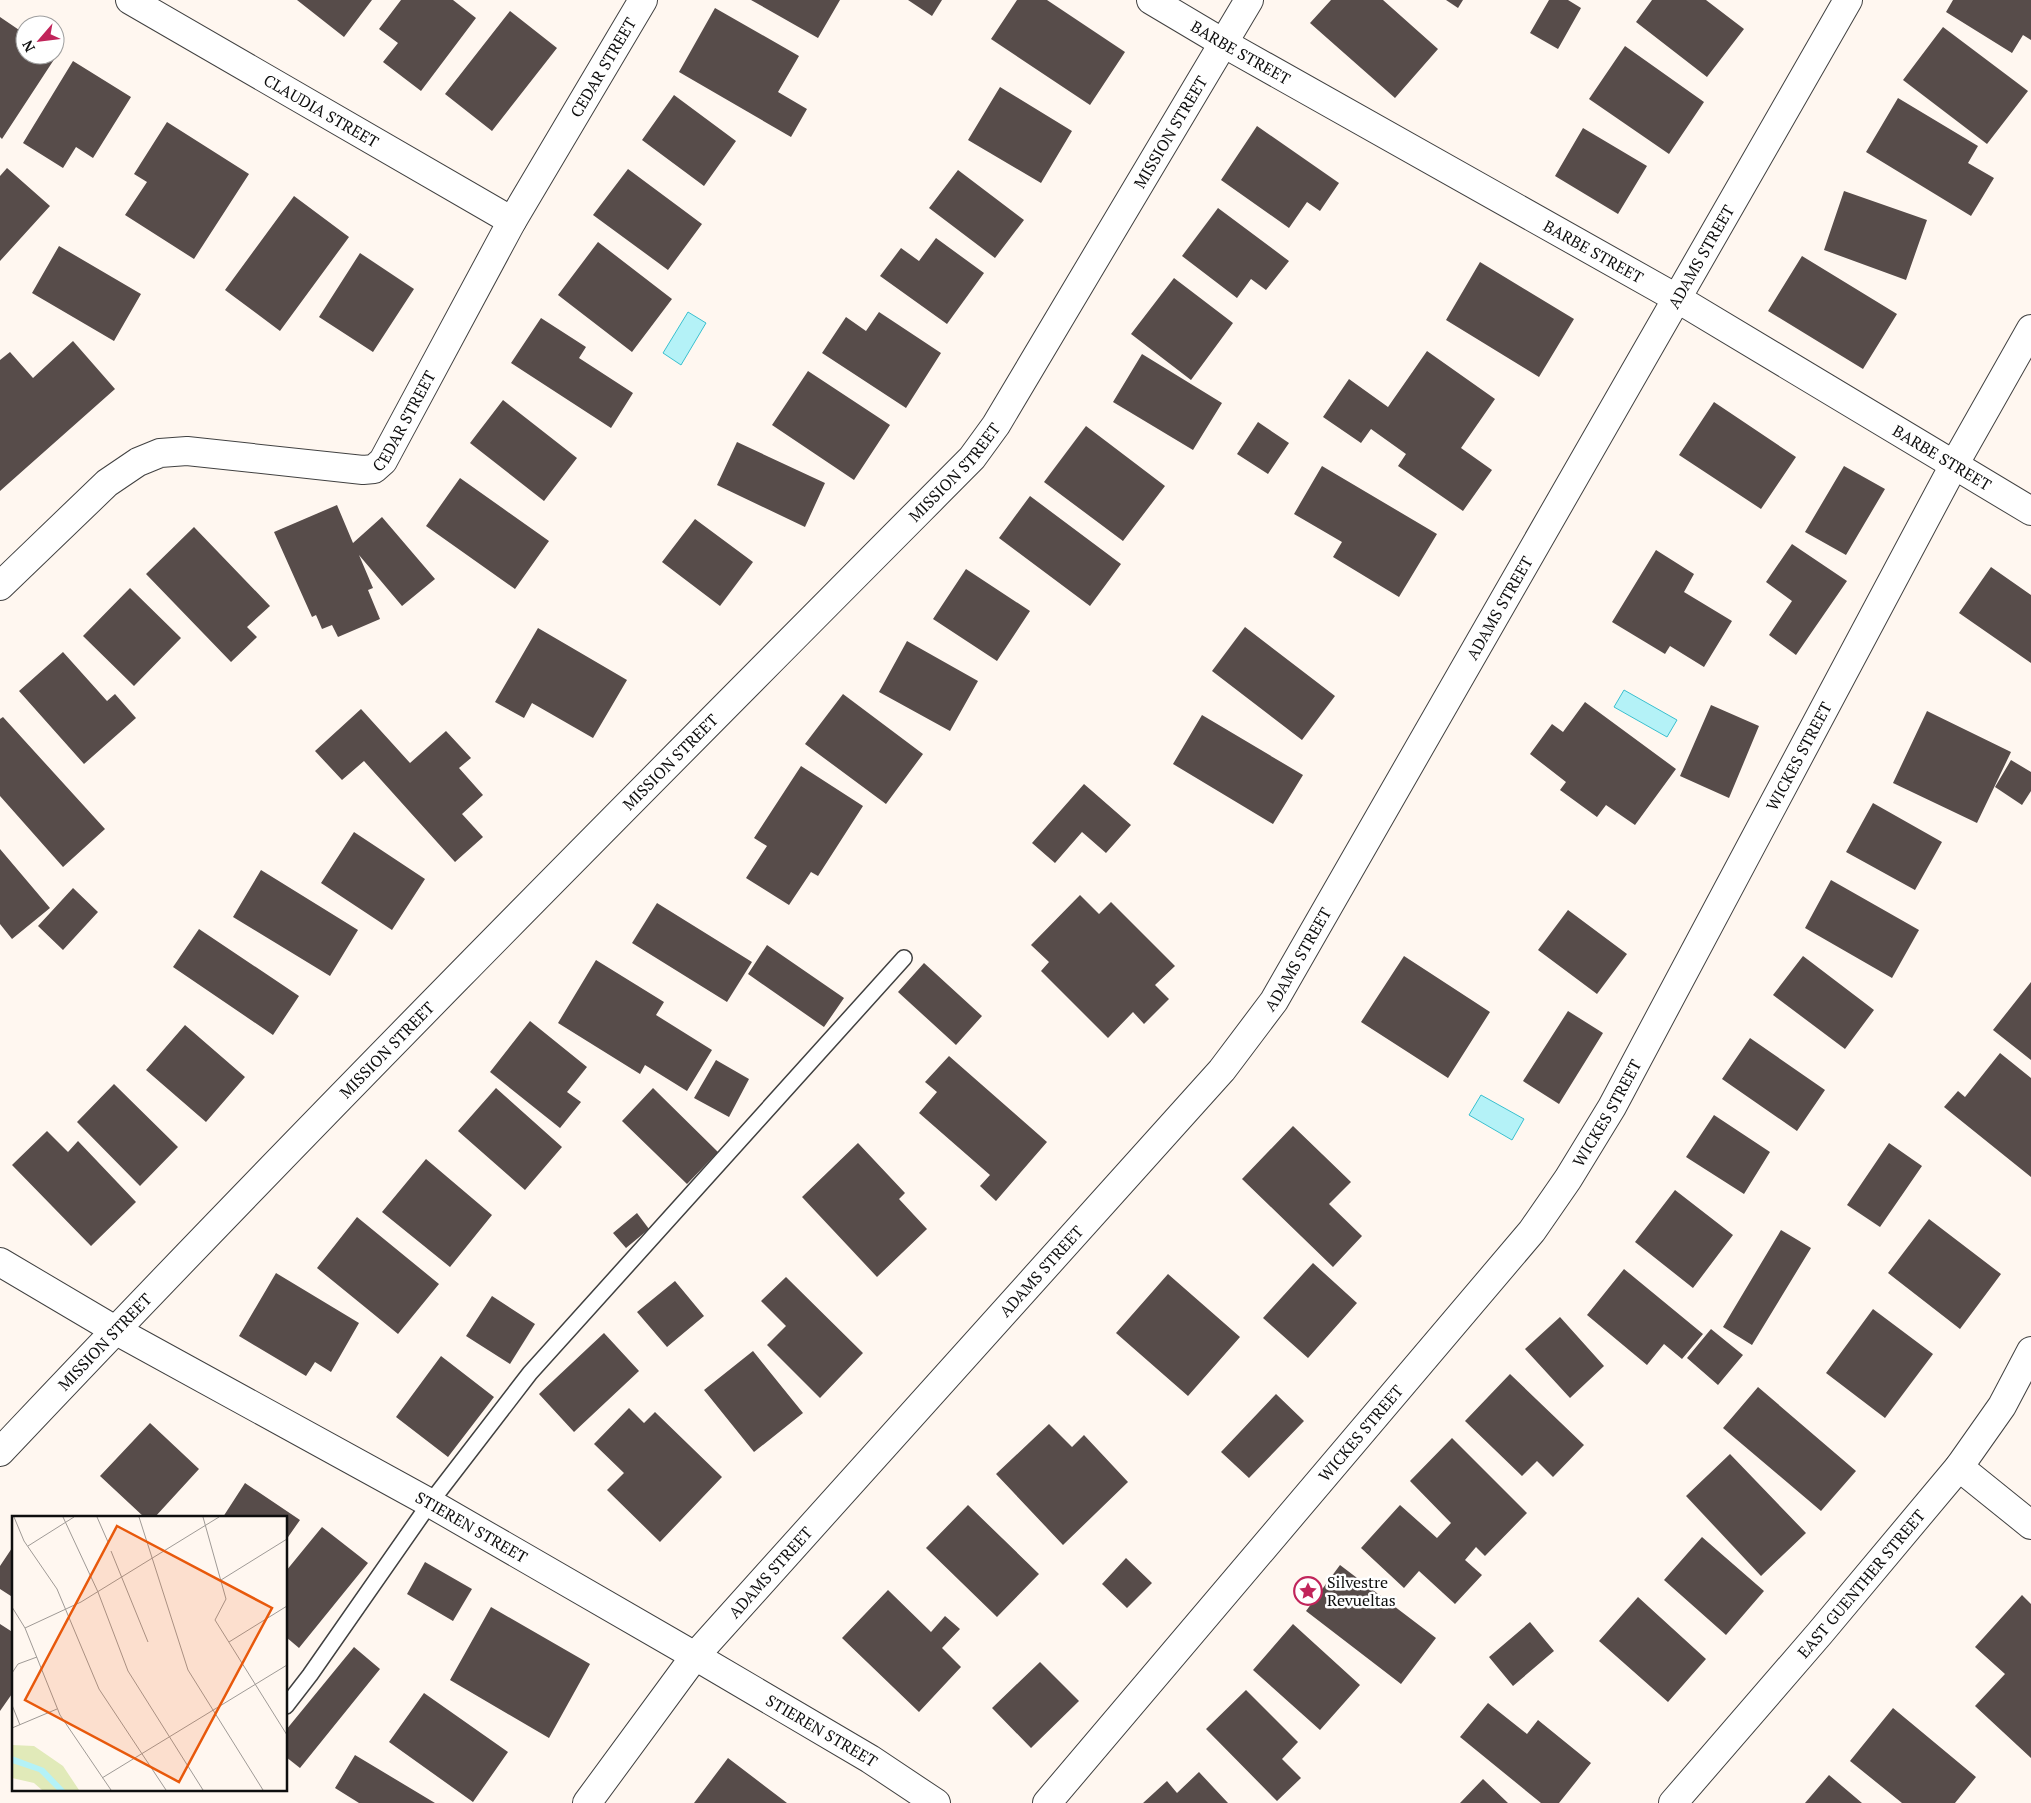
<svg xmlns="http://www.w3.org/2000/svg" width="2031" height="1803" viewBox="0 0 2031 1803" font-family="'PT Serif',serif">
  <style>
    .water { fill: #b4f2f7; stroke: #3ac0cf }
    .building { fill: #574c4a }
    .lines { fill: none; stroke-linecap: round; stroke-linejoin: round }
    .service-casing { stroke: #414141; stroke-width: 18 }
    .minor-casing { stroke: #414141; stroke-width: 30 }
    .service { stroke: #fff; stroke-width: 15 }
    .minor { stroke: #fff; stroke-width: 28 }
    .labels { text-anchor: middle; stroke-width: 5; stroke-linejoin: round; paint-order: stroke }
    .street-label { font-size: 16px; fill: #0e0e0e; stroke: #fff }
    .poi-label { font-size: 16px; fill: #0e0e0e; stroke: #fff; text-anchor: start }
    .inset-road { fill: none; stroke: #9f9a96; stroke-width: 1 }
    .view { fill: #e8590c; fill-opacity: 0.15; stroke: #e8590c; stroke-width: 2.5 }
    .inset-edge { fill: none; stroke: #0e0e0e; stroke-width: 2.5 }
  </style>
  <rect width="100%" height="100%" fill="#fff7f0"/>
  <!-- water -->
  <path class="water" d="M 688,312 L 706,323 L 681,365 L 663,353 Z
    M 1624,690 L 1677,720 L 1667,737 L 1614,707 Z
    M 1481,1095 L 1524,1119 L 1512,1140 L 1469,1115 Z"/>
  <!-- building -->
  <path class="building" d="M 297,0 L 372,0 L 344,37 Z
    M 401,0 L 453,0 L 476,18 L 421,91 L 383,62 L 398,43 L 379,29 Z
    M 751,0 L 840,0 L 818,38 Z
    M 908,0 L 942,0 L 932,16 Z
    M 1017,0 L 1047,0 L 1125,52 L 1090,105 L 991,39 Z
    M 1331,0 L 1383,0 L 1438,49 L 1395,98 L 1310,23 Z
    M 1446,0 L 1463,0 L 1458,8 Z
    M 1549,0 L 1568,0 L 1581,8 L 1558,49 L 1530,33 Z
    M 1652,0 L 1706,0 L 1744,29 L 1707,77 L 1636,22 Z
    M 1953,0 L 2031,0 L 2031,40 L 2023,35 L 2012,53 L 1946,12 Z
    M 715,8 L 799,56 L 778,92 L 807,109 L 791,137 L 679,72 Z
    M 510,11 L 557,48 L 492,131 L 445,94 Z
    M 0,17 L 25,34 L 25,55 L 57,55 L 2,139 L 0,137 Z
    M 1943,27 L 2028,91 L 1987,144 L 1903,80 Z
    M 1625,46 L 1704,102 L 1669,154 L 1589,99 Z
    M 73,61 L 131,97 L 93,158 L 76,147 L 63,168 L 23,143 Z
    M 1000,87 L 1072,131 L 1041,183 L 968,140 Z
    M 674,95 L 736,141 L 704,186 L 642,140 Z
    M 1898,98 L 1978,146 L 1968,163 L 1994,178 L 1971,216 L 1866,152 Z
    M 167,122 L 249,174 L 194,259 L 125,215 L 147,182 L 134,174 Z
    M 1257,126 L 1339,183 L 1320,211 L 1307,202 L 1289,228 L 1221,180 Z
    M 1583,128 L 1647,166 L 1618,214 L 1555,176 Z
    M 7,168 L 50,206 L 0,261 L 0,176 Z
    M 628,169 L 702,224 L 668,270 L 593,215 Z
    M 958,170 L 1024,220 L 995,258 L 929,208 Z
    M 1844,191 L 1927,220 L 1906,280 L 1824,250 Z
    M 294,196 L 349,237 L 280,331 L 225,290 Z
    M 1218,208 L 1289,261 L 1266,290 L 1251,279 L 1237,298 L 1182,256 Z
    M 936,238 L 984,273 L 947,324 L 880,276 L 901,248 L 919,261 Z
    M 598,242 L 672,299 L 632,352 L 558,295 Z
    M 59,246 L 141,294 L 114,341 L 32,293 Z
    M 360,253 L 414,289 L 373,352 L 319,317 Z
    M 1802,256 L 1897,314 L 1863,369 L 1768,311 Z
    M 1480,262 L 1574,319 L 1539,377 L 1446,320 Z
    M 1174,278 L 1233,323 L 1191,380 L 1131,334 Z
    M 879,312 L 941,353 L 906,408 L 822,353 L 846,317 L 866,331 Z
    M 541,318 L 586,347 L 579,358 L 633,393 L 611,428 L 511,363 Z
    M 73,341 L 115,389 L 0,491 L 0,360 L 10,352 L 33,378 Z
    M 1427,351 L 1495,399 L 1461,448 L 1492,470 L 1463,511 L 1398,466 L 1406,454 L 1371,429 L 1361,443 L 1323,417 L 1349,379 L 1388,407 Z
    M 1142,354 L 1222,403 L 1193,450 L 1113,402 Z
    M 808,371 L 890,425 L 854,480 L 772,425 Z
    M 503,400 L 577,458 L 544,501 L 470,443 Z
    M 1714,402 L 1796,457 L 1761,509 L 1679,455 Z
    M 1258,422 L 1289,443 L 1268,474 L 1237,454 Z
    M 1086,426 L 1165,486 L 1123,541 L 1044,482 Z
    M 737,442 L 825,483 L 805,527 L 717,485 Z
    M 1322,466 L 1437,534 L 1399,597 L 1333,557 L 1342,542 L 1294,514 Z
    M 1844,466 L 1885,489 L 1846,555 L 1805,532 Z
    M 460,478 L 549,541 L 515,589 L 426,526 Z
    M 1030,496 L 1121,564 L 1090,606 L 999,538 Z
    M 337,505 L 353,543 L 382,517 L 435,579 L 402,606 L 359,555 L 373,588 L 368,590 L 380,619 L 338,637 L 332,625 L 322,629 L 316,615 L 312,617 L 274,532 Z
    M 695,519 L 753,562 L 720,606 L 662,562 Z
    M 194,527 L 270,606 L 247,627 L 257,637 L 231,662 L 146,574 Z
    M 1792,544 L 1847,581 L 1796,655 L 1769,635 L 1792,601 L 1766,582 Z
    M 1656,550 L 1694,574 L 1684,592 L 1732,621 L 1704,667 L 1670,646 L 1665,654 L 1612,622 Z
    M 1991,567 L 2031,595 L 2031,663 L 1959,613 Z
    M 966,569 L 1030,611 L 997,661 L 933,619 Z
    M 130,588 L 181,638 L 134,686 L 83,636 Z
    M 1245,627 L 1335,696 L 1302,740 L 1212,671 Z
    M 538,628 L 627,680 L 593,738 L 532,703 L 524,718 L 495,702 Z
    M 907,641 L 978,681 L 950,731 L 879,692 Z
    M 63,652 L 107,701 L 115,694 L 136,718 L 84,764 L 19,691 Z
    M 843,694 L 923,754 L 886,804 L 805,744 Z
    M 1585,702 L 1676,769 L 1635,825 L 1606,805 L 1597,817 L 1560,790 L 1566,782 L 1530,754 L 1552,724 L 1563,732 Z
    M 1711,705 L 1759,726 L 1729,798 L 1680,776 Z
    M 361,709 L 410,763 L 446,731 L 471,758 L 459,768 L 483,795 L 462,814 L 483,837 L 455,862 L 364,761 L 342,780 L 315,751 Z
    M 1927,711 L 2011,752 L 1977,823 L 1893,783 Z
    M 1202,715 L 1303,775 L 1273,824 L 1173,764 Z
    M 3,717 L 105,829 L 63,867 L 0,796 L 0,719 Z
    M 2011,760 L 2031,772 L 2031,791 L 2022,805 L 1995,787 Z
    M 801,766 L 863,806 L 818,876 L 811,872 L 789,905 L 746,878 L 767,846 L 754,838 Z
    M 1084,784 L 1131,825 L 1106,853 L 1082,832 L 1055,863 L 1032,843 Z
    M 1873,803 L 1942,842 L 1915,890 L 1846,852 Z
    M 354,832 L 425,879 L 392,930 L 321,883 Z
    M 0,849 L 50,908 L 12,939 L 0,924 Z
    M 261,870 L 358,930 L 330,976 L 233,917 Z
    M 1831,880 L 1919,930 L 1892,978 L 1805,928 Z
    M 73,888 L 98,912 L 63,950 L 38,926 Z
    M 1080,895 L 1099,914 L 1111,902 L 1175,966 L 1155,985 L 1169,999 L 1144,1024 L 1133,1012 L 1108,1038 L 1041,971 L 1049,962 L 1031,945 Z
    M 657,903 L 752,962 L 727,1002 L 632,943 Z
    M 1568,910 L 1627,954 L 1597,994 L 1538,950 Z
    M 199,929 L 299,996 L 273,1035 L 173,967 Z
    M 767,945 L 844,998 L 824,1027 L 748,974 Z
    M 1404,956 L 1490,1012 L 1448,1078 L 1361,1022 Z
    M 1803,956 L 1874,1010 L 1845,1049 L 1773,995 Z
    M 596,960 L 664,1002 L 656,1015 L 712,1050 L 687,1091 L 645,1065 L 640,1074 L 558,1023 Z
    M 924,963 L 982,1016 L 956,1045 L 898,992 Z
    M 2031,982 L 2031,1060 L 1993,1030 Z
    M 1568,1011 L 1603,1033 L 1559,1104 L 1523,1081 Z
    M 530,1021 L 587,1067 L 567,1092 L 581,1102 L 560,1128 L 490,1072 Z
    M 185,1025 L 245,1077 L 206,1122 L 146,1070 Z
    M 1750,1038 L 1825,1090 L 1797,1131 L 1722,1079 Z
    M 2000,1053 L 2031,1078 L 2031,1177 L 1944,1107 L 1958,1091 L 1965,1097 Z
    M 949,1056 L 1047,1142 L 996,1201 L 980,1186 L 990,1175 L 919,1113 L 937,1092 L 925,1082 Z
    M 716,1060 L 749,1079 L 729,1117 L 694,1098 Z
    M 114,1084 L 178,1147 L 140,1186 L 77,1122 Z
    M 496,1088 L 562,1147 L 525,1190 L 458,1131 Z
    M 653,1088 L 718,1152 L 687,1184 L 622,1121 Z
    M 1714,1115 L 1770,1152 L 1744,1194 L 1686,1157 Z
    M 1293,1126 L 1351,1182 L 1329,1204 L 1362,1236 L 1333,1267 L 1242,1179 Z
    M 47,1131 L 68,1152 L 78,1141 L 136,1202 L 91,1246 L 12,1165 Z
    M 858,1143 L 905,1193 L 899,1199 L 927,1229 L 877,1277 L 802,1197 Z
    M 1889,1143 L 1922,1166 L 1880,1227 L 1847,1205 Z
    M 426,1159 L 492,1215 L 450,1267 L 382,1212 Z
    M 1675,1190 L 1733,1235 L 1693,1288 L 1635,1242 Z
    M 637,1213 L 649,1229 L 626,1248 L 613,1233 Z
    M 357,1217 L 439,1284 L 398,1334 L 317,1268 Z
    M 1929,1219 L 2001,1274 L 1960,1329 L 1888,1273 Z
    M 1781,1230 L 1811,1248 L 1752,1345 L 1723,1327 Z
    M 1313,1263 L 1357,1303 L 1308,1358 L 1263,1318 Z
    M 1624,1269 L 1703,1334 L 1682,1359 L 1664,1344 L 1647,1365 L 1587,1315 Z
    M 276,1273 L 359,1323 L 331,1372 L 315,1362 L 306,1376 L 239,1336 Z
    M 1168,1274 L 1240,1337 L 1188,1396 L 1116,1333 Z
    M 786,1277 L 863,1353 L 820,1398 L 767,1345 L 786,1326 L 761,1301 Z
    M 675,1281 L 704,1316 L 667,1347 L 637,1312 Z
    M 492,1296 L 535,1324 L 510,1364 L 466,1336 Z
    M 1873,1309 L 1933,1354 L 1885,1418 L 1826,1373 Z
    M 1560,1317 L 1604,1366 L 1570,1398 L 1525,1349 Z
    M 1711,1329 L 1743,1355 L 1718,1385 L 1687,1358 Z
    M 604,1333 L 639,1371 L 574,1432 L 539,1394 Z
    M 753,1351 L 803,1413 L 754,1452 L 704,1390 Z
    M 441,1356 L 494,1397 L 448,1457 L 396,1417 Z
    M 1510,1374 L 1584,1445 L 1553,1477 L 1537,1461 L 1522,1476 L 1465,1421 Z
    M 1758,1387 L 1856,1471 L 1821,1511 L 1723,1428 Z
    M 1276,1394 L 1304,1421 L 1249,1478 L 1221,1452 Z
    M 629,1408 L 644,1423 L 655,1412 L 722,1477 L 660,1542 L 607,1490 L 624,1473 L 594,1444 Z
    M 150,1423 L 199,1469 L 155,1517 L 144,1517 L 100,1476 Z
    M 1049,1424 L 1072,1447 L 1084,1435 L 1128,1482 L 1063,1545 L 996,1474 Z
    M 1452,1438 L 1527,1513 L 1485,1556 L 1476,1547 L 1465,1560 L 1482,1575 L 1455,1604 L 1419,1571 L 1404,1588 L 1361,1548 L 1400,1505 L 1437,1538 L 1451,1523 L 1410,1481 Z
    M 1730,1454 L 1806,1533 L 1761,1576 L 1686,1496 Z
    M 245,1483 L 300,1520 L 286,1540 L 286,1517 L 223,1517 Z
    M 968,1505 L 1039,1574 L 997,1617 L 926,1548 Z
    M 322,1527 L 368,1563 L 299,1648 L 286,1637 L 286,1571 Z
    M 1702,1537 L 1764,1591 L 1726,1635 L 1664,1580 Z
    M 14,1545 L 14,1598 L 0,1589 L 0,1566 Z
    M 1126,1558 L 1152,1583 L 1127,1608 L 1102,1584 Z
    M 425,1562 L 472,1589 L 453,1621 L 407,1594 Z
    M 1340,1565 L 1436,1638 L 1401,1684 L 1306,1611 Z
    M 888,1590 L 931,1632 L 945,1616 L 960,1629 L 942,1648 L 961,1667 L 919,1712 L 842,1638 Z
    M 2022,1595 L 2031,1604 L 2031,1758 L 1975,1706 L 2005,1674 L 1975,1647 Z
    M 1638,1597 L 1706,1659 L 1668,1702 L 1599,1641 Z
    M 491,1607 L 590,1664 L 549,1738 L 450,1680 Z
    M 1530,1622 L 1554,1651 L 1513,1686 L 1489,1657 Z
    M 0,1624 L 14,1633 L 14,1691 L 0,1711 Z
    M 1293,1624 L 1360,1685 L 1320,1730 L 1253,1670 Z
    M 354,1647 L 380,1669 L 300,1768 L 286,1757 L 286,1730 Z
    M 1040,1662 L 1079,1701 L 1031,1748 L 992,1708 Z
    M 1246,1690 L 1298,1742 L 1282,1759 L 1301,1778 L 1277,1801 L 1206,1729 Z
    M 424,1693 L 508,1752 L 473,1802 L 389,1742 Z
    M 1488,1703 L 1527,1734 L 1538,1720 L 1591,1763 L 1559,1803 L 1541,1803 L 1460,1737 Z
    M 1893,1708 L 1976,1777 L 1955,1803 L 1902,1803 L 1850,1761 Z
    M 355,1755 L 435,1803 L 359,1803 L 335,1788 Z
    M 728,1758 L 787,1803 L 694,1803 Z
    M 1199,1772 L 1228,1803 L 1143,1803 L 1167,1781 L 1177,1793 Z
    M 1829,1775 L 1862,1803 L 1805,1803 Z
    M 1483,1779 L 1508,1803 L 1460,1803 Z"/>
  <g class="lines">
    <defs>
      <path id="service" d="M 286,1706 L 310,1675 L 430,1503 L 530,1373 L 904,958"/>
      <g id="minor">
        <path id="s1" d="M 130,0 L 512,221"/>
        <path id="s2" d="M 1151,0 L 1225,44 L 1678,299 L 2031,511"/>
        <path id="s3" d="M 0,586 L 107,483 L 138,462 L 160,453 L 187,451 L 363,470 L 374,469 L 383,461 L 512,221 L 643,0"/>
        <path id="s4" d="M 0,1262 L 115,1330 L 430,1503 L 695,1656 L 870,1759 L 936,1803"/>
        <path id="s5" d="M 0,1452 C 318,1115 645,787 972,458 L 996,425 L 1249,0"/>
        <path d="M 1959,1467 L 2031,1525"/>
        <path id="s6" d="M 587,1803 L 695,1656 L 1222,1070 L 1274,1001 L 1848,0"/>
        <path id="s7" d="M 1047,1803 L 1532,1231 L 1568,1179 L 1612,1107 L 1954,465 L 2031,329"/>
        <path id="s8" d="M 1673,1803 L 1820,1633 L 1959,1467 L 2002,1406 L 2031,1351"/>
      </g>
    </defs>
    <!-- service casing -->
    <use href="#service" class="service-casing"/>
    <!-- minor casing -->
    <use href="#minor" class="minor-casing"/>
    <!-- service -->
    <use href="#service" class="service"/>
    <!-- minor -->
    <use href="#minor" class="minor"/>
  </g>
  <!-- icons -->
  <defs>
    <symbol id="sight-ring" viewBox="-11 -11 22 22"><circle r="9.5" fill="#fff" stroke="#c1245a" stroke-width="1.5"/><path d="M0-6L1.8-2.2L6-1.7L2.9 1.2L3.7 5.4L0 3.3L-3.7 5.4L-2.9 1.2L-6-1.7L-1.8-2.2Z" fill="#c1245a"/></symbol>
  </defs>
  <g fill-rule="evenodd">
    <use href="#sight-ring" x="1292" y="1575" width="32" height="32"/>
  </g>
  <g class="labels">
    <!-- street labels -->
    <g class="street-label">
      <text dy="6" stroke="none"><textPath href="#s2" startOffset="104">BARBE STREET</textPath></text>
      <text dy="6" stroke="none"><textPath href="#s3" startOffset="888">CEDAR STREET</textPath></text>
      <text dy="6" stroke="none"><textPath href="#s1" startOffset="221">CLAUDIA STREET</textPath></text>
      <text dy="6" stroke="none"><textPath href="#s5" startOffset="1772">MISSION STREET</textPath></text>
      <text dy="6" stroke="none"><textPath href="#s2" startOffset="509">BARBE STREET</textPath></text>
      <text dy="6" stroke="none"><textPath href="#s6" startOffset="1915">ADAMS STREET</textPath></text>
      <text dy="6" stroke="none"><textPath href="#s3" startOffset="482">CEDAR STREET</textPath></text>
      <text dy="6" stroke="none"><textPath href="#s2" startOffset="914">BARBE STREET</textPath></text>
      <text dy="6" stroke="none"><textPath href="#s5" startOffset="1368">MISSION STREET</textPath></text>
      <text dy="6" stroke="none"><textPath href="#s6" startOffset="1510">ADAMS STREET</textPath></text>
      <text dy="6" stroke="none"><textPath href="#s7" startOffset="1295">WICKES STREET</textPath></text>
      <text dy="6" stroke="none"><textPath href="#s5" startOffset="962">MISSION STREET</textPath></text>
      <text dy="6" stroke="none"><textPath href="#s6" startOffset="1105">ADAMS STREET</textPath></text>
      <text dy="6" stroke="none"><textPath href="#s5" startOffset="558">MISSION STREET</textPath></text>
      <text dy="6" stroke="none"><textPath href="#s7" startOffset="890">WICKES STREET</textPath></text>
      <text dy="6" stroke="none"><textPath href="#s6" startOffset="700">ADAMS STREET</textPath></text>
      <text dy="6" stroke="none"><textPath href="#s5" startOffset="152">MISSION STREET</textPath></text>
      <text dy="6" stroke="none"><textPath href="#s7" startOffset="485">WICKES STREET</textPath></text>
      <text dy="6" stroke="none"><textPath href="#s4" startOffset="541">STIEREN STREET</textPath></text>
      <text dy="6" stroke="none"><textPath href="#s6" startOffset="295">ADAMS STREET</textPath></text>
      <text dy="6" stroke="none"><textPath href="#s8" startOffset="289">EAST GUENTHER STREET</textPath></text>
      <text dy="6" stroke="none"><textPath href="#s4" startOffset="946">STIEREN STREET</textPath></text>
    </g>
    <!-- poi labels -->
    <g class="poi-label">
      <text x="1327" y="1588">Silvestre<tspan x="1327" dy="18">Revueltas</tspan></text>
    </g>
  </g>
  <!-- overview -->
  <g transform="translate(12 1516)">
    <rect width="275" height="275" fill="#fff7f0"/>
    <path d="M 0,229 L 22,230 L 51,250 L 67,274 L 30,274 L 22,267 L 0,262 Z" fill="#e1eab9"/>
    <path d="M 0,240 L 32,252 L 53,274 L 45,274 L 27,256 L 0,247 Z" fill="#b4f2f7"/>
    <path class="inset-road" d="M 2,1 L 12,25 L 45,73 L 87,173 L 154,274M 51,1 L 86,76 L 116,155 L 191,274M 85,1 L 96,26M 127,1 L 176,154 L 251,274M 191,1 L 214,83 L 203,104 L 275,219M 16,30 L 62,1M 99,35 L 136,126M 209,64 L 275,23M 0,91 L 13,112 L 48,199 L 99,274M 13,112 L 69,86 L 207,1M 217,126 L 275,90M 0,157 L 6,148 L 25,141M 0,189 L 8,209M 0,212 L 45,193M 90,262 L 275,149"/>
    <path class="view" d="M 105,10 L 260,92 L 167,266 L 13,184 Z"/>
    <rect width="275" height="275" class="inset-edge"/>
  </g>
  <!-- north arrow -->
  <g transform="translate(40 40) rotate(242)"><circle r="24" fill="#ffffff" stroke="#9f9f9f"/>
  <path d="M0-4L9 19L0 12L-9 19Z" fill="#c1245a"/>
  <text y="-8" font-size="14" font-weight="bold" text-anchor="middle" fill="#0e0e0e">N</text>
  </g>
</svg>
